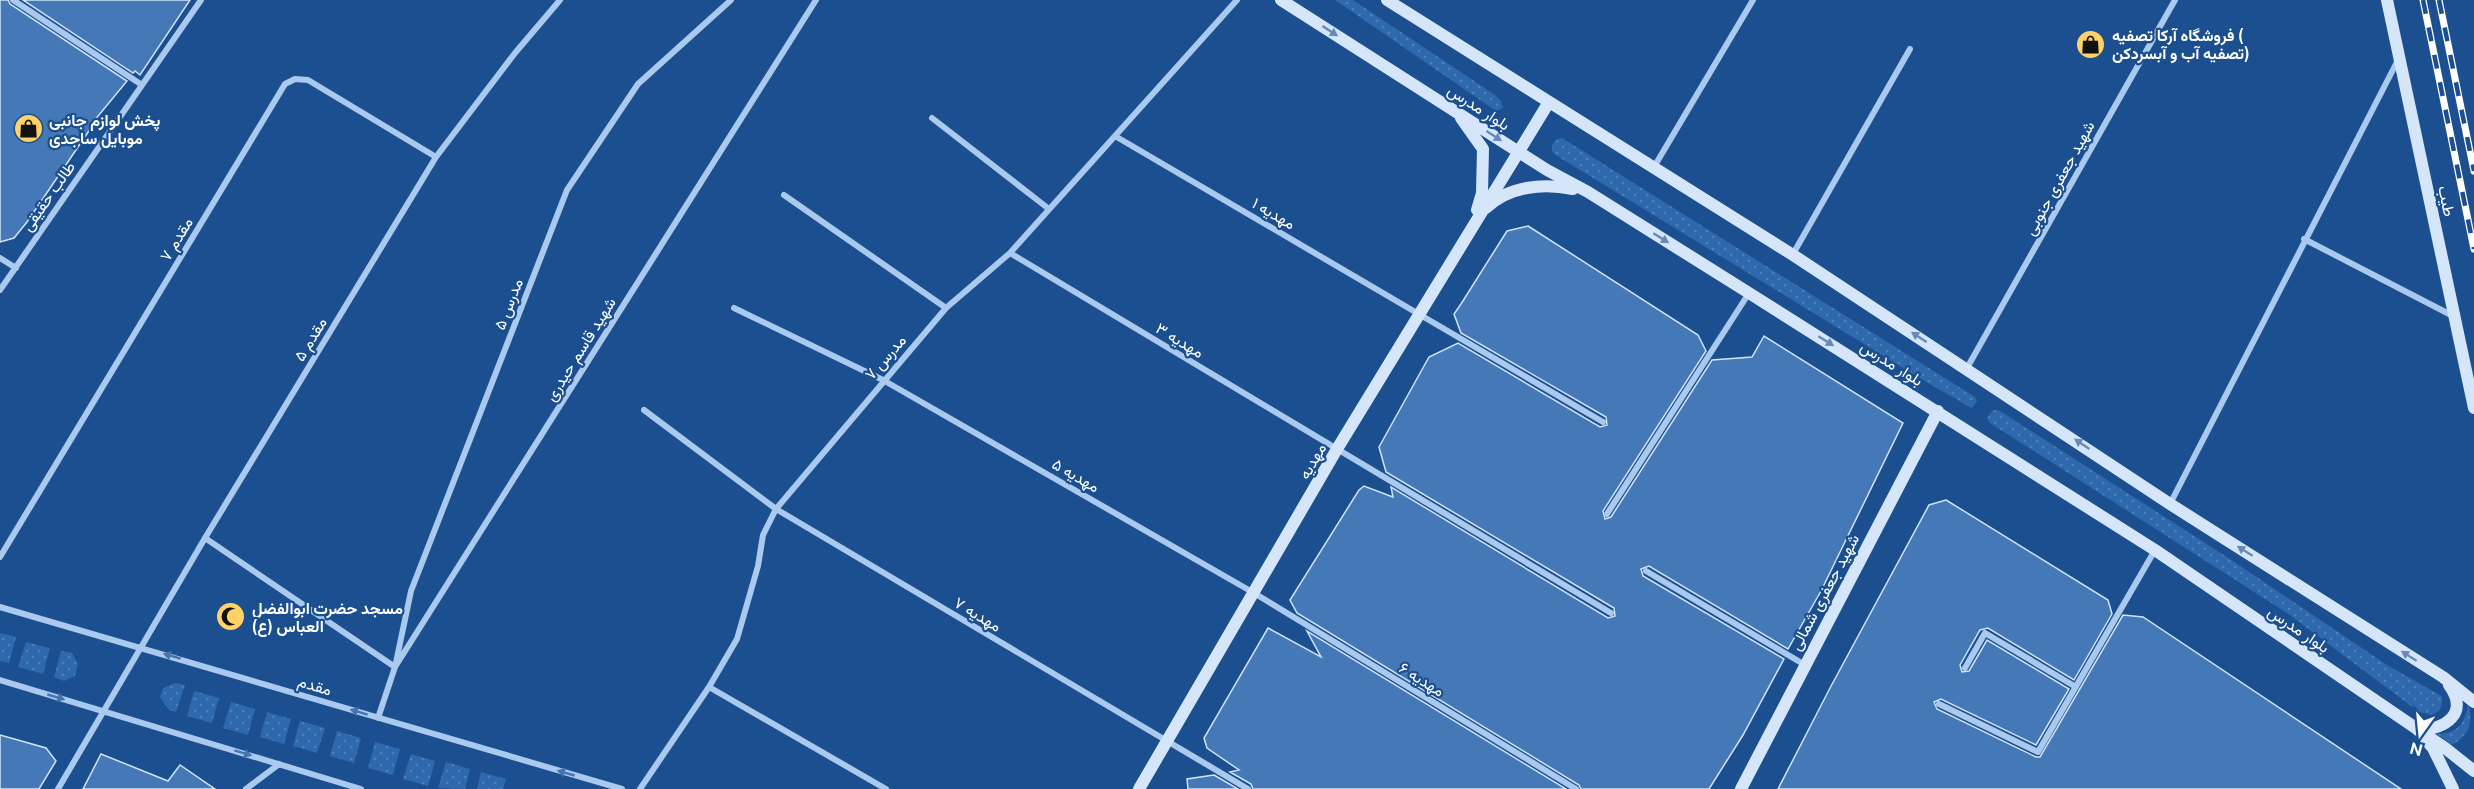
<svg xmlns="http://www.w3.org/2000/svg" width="2474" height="789" viewBox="0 0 2474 789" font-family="'Public Sans',Vazirmatn,sans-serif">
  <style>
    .grass { fill: url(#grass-dots) }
    .building { fill: #4478b7; stroke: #cfe3fa; stroke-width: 1.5 }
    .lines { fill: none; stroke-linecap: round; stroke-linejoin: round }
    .street { stroke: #a9c9ee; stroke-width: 6 }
    .secondary { stroke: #d6e6fa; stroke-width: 12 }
    .rail-casing { stroke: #fff; stroke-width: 7 }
    .rail { stroke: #1b4f8f; stroke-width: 4.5; stroke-dasharray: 14; stroke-linecap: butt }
    .oneway { fill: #668bba }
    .oneway2 { fill: #4674ac }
    .labels { text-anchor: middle; stroke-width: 4.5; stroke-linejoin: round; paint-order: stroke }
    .poi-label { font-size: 16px; font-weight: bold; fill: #fff; stroke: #1b4f8f; text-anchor: start }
    .street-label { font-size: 16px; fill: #fff; stroke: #1b4f8f }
  </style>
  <defs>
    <pattern id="grass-dots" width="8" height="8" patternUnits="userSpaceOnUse" patternTransform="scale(1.5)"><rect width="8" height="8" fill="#2e69ad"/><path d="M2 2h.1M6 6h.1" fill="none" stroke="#4d80b9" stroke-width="1.8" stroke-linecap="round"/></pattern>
  </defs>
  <rect width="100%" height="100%" fill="#1b4f8f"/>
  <!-- grass -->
  <path class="grass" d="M 1335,0 L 1353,0 L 1495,95 L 1501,101 L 1503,108 L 1496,111 Z
    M 1562,138 L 1975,397 L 1977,401 L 1972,408 L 1968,406 L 1921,379 L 1554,154 L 1552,151 C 1551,144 1555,139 1562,138 Z
    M 1993,410 L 2000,411 L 2230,559 L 2387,665 L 2438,694 L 2442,697 C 2443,706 2440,712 2431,715 L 2419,712 L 2287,613 L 1990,423 L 1987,418 Z
    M 0,633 L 16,637 L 9,663 L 0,661 Z
    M 26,642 L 50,648 L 43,674 L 18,667 Z
    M 61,651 L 72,653 L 78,664 L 75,676 L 64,681 L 54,677 Z
    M 176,683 L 185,685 L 176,712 L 169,710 L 160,697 L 163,688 Z
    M 194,691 L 219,698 L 212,723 L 187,716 Z
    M 231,702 L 255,709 L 248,735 L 223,728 Z
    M 2468,702 C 2474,722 2469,736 2452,745 L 2437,734 C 2458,734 2466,722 2468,702 Z
    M 267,712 L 291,719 L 284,744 L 260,737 Z
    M 300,721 L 325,728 L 317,753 L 293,746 Z
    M 337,731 L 361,738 L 354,763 L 330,756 Z
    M 375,742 L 400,749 L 393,775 L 368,768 Z
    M 411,754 L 435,761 L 428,786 L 403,779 Z
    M 446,762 L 470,769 L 465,789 L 438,788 Z
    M 481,772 L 506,779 L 503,789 L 477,789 Z"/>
  <!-- building -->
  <path class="building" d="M 0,0 L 8,0 L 10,4 L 127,81 L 94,121 L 95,122 L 27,222 L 14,238 L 0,242 Z
    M 23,0 L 190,0 L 140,75 L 135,71 L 133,73 Z
    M 1528,226 L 1698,335 L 1706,351 L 1603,511 L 1605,519 L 1611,517 L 1712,360 L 1752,357 L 1764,336 L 1903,423 L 1821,591 L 1788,649 L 1649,566 L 1641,569 L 1643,576 L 1784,659 L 1743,735 L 1709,789 L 1581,789 L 1579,785 L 1297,613 L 1290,600 L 1359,490 L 1364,486 L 1393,497 L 1391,487 L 1608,618 L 1615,616 L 1614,608 L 1386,472 L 1379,447 L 1429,357 L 1458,343 L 1600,427 L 1607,425 L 1606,417 L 1461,333 L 1454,314 L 1461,304 L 1507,231 Z
    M 1946,500 L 2108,600 L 2112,614 L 2074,680 L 1988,628 L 1980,630 L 1960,665 L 1962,672 L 1969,671 L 1987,640 L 2069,689 L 2036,745 L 1941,699 L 1934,702 L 1937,709 L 2036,757 L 2040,757 L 2123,615 L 2143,617 L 2401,789 L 1778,789 L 1830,688 L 1929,505 Z
    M 1268,628 L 1321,657 L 1307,631 L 1566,789 L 1253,789 L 1251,784 L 1230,772 L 1239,770 L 1207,748 L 1204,738 Z
    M 0,735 L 46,748 L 56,761 L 39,789 L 0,789 Z
    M 101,754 L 168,781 L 180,765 L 215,789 L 83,789 Z
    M 1214,775 L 1238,789 L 1188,789 L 1187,779 Z"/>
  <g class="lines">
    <!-- street -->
    <path class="street" d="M 13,0 L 142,85
      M 932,118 L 1049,209
      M 1115,136 L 1603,422
      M 1654,167 L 1753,0
      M 784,195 L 946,308
      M 2304,239 L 2453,316
      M 1010,253 L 1611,613
      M 1793,254 L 1910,49
      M 0,258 L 16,268
      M 0,290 L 201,0
      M 734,308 L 883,380 L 1254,593 L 1576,789
      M 1967,368 L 2175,0
      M 644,410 L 776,509 L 1248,789
      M 2170,504 L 2399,58
      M 1607,514 L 1749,293
      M 205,538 L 395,667 L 411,591 L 567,190 L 638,84 L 731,0
      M 0,557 L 285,84 L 295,79 L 308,80 L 436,157
      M 1646,571 L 1805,665
      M 0,607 L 622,789
      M 1965,668 L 1985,633 L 2076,687
      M 0,680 L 361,789
      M 709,687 L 886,789
      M 1939,704 L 2038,752 L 2155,550
      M 378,718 L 395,667 L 816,0
      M 58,789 L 205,538 L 436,157 L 515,53 L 560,0
      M 246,789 L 279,764
      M 640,789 L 709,687 L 737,639 L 758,566 L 763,535 L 776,509 L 946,308 L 1010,253 L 1237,0"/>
    <!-- secondary -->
    <path class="secondary" d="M 1281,0 L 1547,170 L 1588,192 L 1749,293 L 2155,550 L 2445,748 L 2474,771
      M 1387,0 L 1793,255 L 2170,504 L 2443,677 L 2474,702
      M 2387,0 L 2474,408
      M 1461,118 L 1483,149 L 1482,193 L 1477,210
      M 1486,208 C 1509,186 1543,183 1573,189
      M 2418,730 C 2445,729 2470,714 2449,685
      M 2426,740 L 2433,748 L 2453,789
      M 1139,789 L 1337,449 L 1549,102
      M 1741,789 L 1938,411"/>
    <defs>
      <path id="rail" d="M 2423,0 L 2474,249
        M 2439,0 L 2474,171"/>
    </defs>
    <!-- rail casing -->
    <use href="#rail" class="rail-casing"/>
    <!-- rail -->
    <use href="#rail" class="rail"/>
  </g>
  <!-- one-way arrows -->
  <defs><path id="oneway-solid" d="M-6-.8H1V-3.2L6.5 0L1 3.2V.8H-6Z" transform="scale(1.5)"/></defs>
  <g class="oneway">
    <use href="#oneway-solid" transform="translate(1330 31) rotate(33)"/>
    <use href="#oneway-solid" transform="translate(1494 136) rotate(33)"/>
    <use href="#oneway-solid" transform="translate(1661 238) rotate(32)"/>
    <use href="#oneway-solid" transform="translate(1919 337) rotate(-147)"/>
    <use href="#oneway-solid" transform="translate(1826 341) rotate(32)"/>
    <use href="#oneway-solid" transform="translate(2082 444) rotate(-146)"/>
    <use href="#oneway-solid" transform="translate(2245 551) rotate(-148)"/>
    <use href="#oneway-solid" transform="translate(2409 656) rotate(-148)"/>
  </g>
  <g class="oneway2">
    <use href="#oneway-solid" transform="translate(172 656) rotate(-163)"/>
    <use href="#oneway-solid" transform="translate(56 697) rotate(16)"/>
    <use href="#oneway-solid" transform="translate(359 712) rotate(-163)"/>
    <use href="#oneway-solid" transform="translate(243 753) rotate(17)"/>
    <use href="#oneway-solid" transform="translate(566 773) rotate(-164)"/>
  </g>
  <!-- icons -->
  <defs>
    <symbol id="shop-disc" viewBox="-11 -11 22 22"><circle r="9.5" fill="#ffd166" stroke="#1b4f8f"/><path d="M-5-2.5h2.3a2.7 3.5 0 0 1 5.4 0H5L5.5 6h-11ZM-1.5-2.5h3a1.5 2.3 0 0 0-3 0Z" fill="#111"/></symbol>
    <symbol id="mosque-disc" viewBox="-11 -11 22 22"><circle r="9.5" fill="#ffd166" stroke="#1b4f8f"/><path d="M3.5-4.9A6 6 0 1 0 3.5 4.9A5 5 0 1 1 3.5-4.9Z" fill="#111"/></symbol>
  </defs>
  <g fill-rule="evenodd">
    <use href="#shop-disc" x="2074" y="28" width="33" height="33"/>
    <use href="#shop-disc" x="12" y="112" width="33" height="33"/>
    <use href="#mosque-disc" x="214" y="600" width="33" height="33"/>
  </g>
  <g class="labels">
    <!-- poi labels -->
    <g class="poi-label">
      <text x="2112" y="41">فروشگاه آرکا تصفیه (<tspan x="2112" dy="18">تصفیه آب و آبسردکن)</tspan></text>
      <text x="49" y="126">پخش لوازم جانبی<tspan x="49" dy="18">موبایل ساجدی</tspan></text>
      <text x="252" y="614">مسجد حضرت ابوالفضل<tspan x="252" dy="18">العباس (ع)</tspan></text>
    </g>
    <!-- street labels -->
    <g class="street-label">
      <text transform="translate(1479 107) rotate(33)" y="6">بلوار مدرس</text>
      <text transform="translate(2059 178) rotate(-61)" y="6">شهید جعفری جنوبی</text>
      <text transform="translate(48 196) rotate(-55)" y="6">طالب حقیقی</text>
      <text transform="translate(2447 201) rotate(78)" y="6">طیب</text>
      <text transform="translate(1274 213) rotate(30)" y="6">مهدیه ۱</text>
      <text transform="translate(176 239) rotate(-59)" y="6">مقدم ۷</text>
      <text transform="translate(508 304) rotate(-69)" y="6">مدرس ۵</text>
      <text transform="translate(310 339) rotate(-59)" y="6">مقدم ۵</text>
      <text transform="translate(1180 340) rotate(31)" y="6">مهدیه ۳</text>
      <text transform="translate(580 349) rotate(-58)" y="6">شهید قاسم حیدری</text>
      <text transform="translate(885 357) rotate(-49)" y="6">مدرس ۷</text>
      <text transform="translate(1892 363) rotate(32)" y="6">بلوار مدرس</text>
      <text transform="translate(1312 461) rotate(-60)" y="6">مهدیه</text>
      <text transform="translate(1076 475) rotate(30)" y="6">مهدیه ۵</text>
      <text transform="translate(1824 592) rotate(-62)" y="6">شهید جعفری شمالی</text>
      <text transform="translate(978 614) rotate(31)" y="6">مهدیه ۷</text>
      <text transform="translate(2299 629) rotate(34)" y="6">بلوار مدرس</text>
      <text transform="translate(1422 679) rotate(32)" y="6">مهدیه ۶</text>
      <text transform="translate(315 685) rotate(17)" y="6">مقدم</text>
    </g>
  </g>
  <!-- north arrow -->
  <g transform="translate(2420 735) rotate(195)" stroke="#1b4f8f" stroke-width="4.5" paint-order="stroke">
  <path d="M0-4.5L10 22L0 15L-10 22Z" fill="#ffffff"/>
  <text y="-9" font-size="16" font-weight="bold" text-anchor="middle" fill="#ffffff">N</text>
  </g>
</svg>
